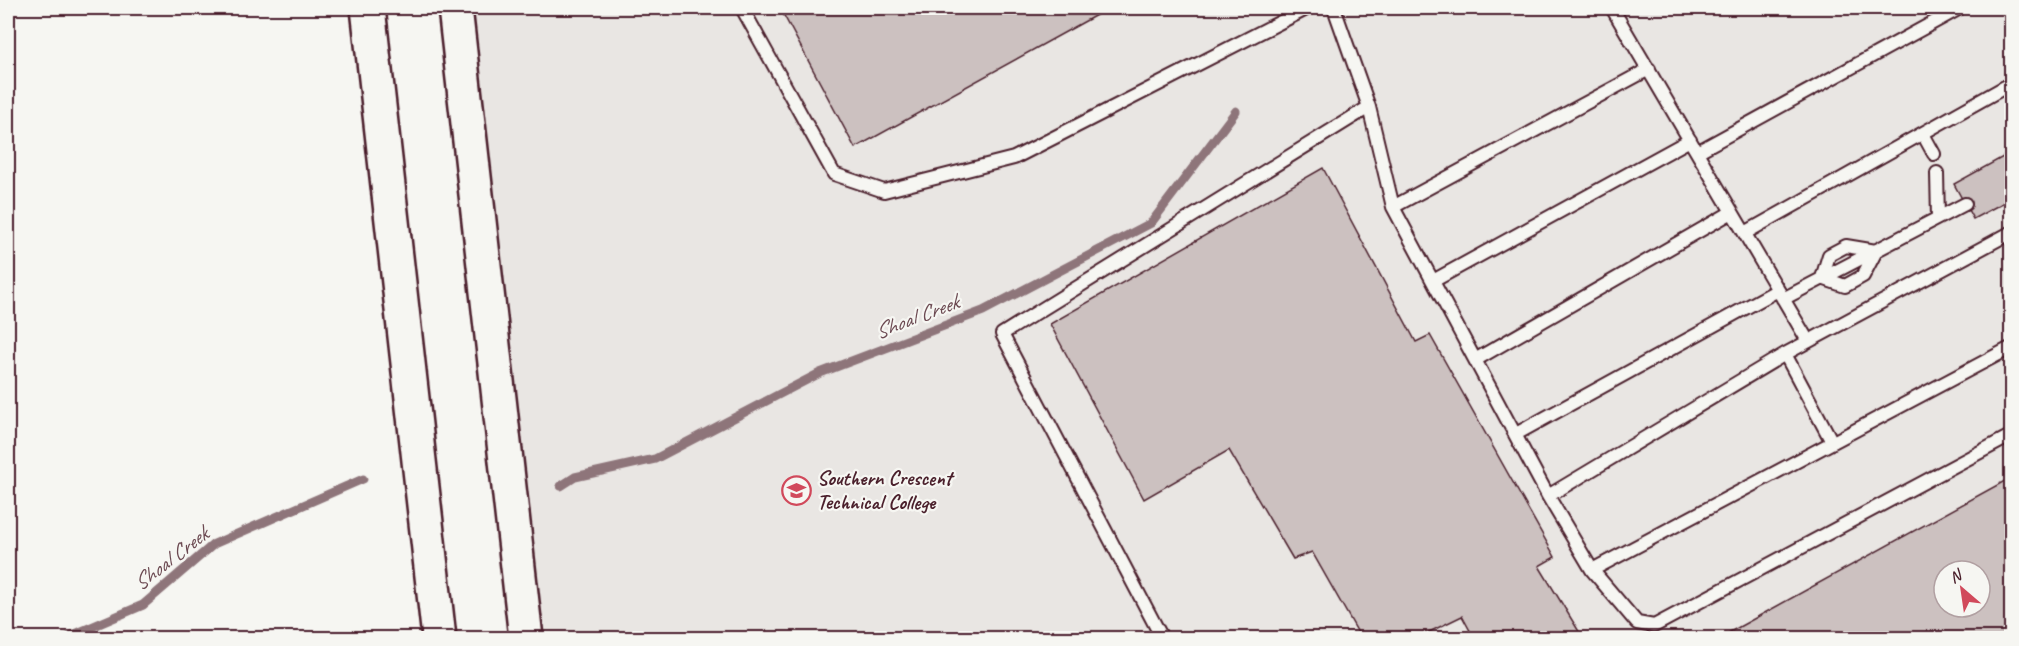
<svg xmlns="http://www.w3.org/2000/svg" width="2019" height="646" viewBox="0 0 2019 646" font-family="Caveat,sans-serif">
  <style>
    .built { fill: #e9e6e3; fill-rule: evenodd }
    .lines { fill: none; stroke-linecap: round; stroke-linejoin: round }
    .stream { stroke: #8e747a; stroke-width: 9 }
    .building { fill: #ccc1c0; stroke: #4a1f2b; stroke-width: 1.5; fill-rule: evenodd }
    .lane-casing { stroke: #4a1f2b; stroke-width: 16 }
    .highway-casing { stroke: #4a1f2b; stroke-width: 38 }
    .lane { stroke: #f6f6f2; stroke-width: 12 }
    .highway { stroke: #f6f6f2; stroke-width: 33 }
    .labels { text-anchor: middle; stroke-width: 4.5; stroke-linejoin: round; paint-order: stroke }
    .poi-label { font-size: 21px; font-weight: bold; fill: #4a1f2b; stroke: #f6f6f2; text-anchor: start }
    .water-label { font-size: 22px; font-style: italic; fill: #6c4a52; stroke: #f6f6f2 }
  </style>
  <rect width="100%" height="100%" fill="#f6f6f2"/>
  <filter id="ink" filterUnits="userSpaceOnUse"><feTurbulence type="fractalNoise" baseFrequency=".0167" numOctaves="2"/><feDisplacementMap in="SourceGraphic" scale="12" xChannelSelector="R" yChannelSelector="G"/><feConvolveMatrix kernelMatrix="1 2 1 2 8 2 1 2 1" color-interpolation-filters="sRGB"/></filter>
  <g filter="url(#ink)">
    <!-- built -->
    <path class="built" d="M 447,8 L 2011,8 L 2011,638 L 515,638 ZM 1944,571 L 1980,571 L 1980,607 L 1944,607 Z"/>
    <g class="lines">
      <!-- stream -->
      <path class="stream" d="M 561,486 L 575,477 L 655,459 L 820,373 L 983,311 L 1151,223 L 1236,111
        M 66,638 L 143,605 L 214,544 L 363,479"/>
    </g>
    <!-- building -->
    <path class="building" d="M 780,8 L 1109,8 L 855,148 Z
      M 2012,152 L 2012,198 L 1973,219 L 1954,184 Z
      M 1323,168 L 1416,342 L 1430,335 L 1555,557 L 1539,566 L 1583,638 L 1474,638 L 1462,616 L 1417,638 L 1361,638 L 1312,552 L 1293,559 L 1229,450 L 1144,499 L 1050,324 Z
      M 2012,477 L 2012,638 L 1719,638 ZM 1944,571 L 1980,571 L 1980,607 L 1944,607 Z"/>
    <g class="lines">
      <defs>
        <path id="lane" d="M 742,8 L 834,174 L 884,191 L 1014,158 L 1308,8
          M 1334,8 L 1369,107
          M 1612,8 L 1808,341
          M 1923,134 L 1934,154
          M 1697,152 L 1960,8
          M 1937,173 L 1938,218
          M 1393,207 L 1649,69
          M 1745,233 L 2012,83
          M 1846,246 L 1876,251 L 1863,276 L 1845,286 L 1822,278 L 1829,255 Z
          M 1433,281 L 1690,140
          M 1783,299 L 1965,204
          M 1785,354 L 1832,442
          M 1475,360 L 1732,212
          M 1516,434 L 1778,290
          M 1548,496 L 1785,354 L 2012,232
          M 1592,570 L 2012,347
          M 1162,638 L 1002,334 L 1369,107 L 1393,207 L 1548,496 L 1592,570 L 1637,623 L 1654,626 L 2012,435"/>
        <path id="highway" d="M 368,8 L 439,638
          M 455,8 L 526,638"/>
      </defs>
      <!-- lane casing -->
      <use href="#lane" class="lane-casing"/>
      <!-- highway casing -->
      <use href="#highway" class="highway-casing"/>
      <!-- lane -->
      <use href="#lane" class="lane"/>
      <!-- highway -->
      <use href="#highway" class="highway"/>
    </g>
  </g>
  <!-- icons -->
  <defs>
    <symbol id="university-ring" viewBox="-11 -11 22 22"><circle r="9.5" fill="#f6f6f2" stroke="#d1495b" stroke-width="1.5"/><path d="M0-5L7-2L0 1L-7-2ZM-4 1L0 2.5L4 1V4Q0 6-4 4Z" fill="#d1495b"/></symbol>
  </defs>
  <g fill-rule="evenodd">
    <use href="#university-ring" x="780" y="474" width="33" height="33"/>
  </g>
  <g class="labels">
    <!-- poi labels -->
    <g class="poi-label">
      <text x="817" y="485">Southern Crescent<tspan x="817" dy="24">Technical College</tspan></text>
    </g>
    <!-- water labels -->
    <g class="water-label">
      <text transform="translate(916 316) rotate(-21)" y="8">Shoal Creek</text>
      <text transform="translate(170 558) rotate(-38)" y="8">Shoal Creek</text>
    </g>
  </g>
  <!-- margin -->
  <rect width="2019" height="646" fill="none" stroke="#f6f6f2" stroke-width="30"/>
  <rect x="15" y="15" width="1989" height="616" fill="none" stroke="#4a1f2b" stroke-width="2" filter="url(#ink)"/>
  <!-- north arrow -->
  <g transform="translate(1962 589) rotate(331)"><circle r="28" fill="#f6f6f2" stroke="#b1a0a2" stroke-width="1.5"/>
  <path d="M0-4.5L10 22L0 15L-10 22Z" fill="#d1495b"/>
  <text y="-9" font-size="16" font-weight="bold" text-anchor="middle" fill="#4a1f2b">N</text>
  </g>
</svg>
